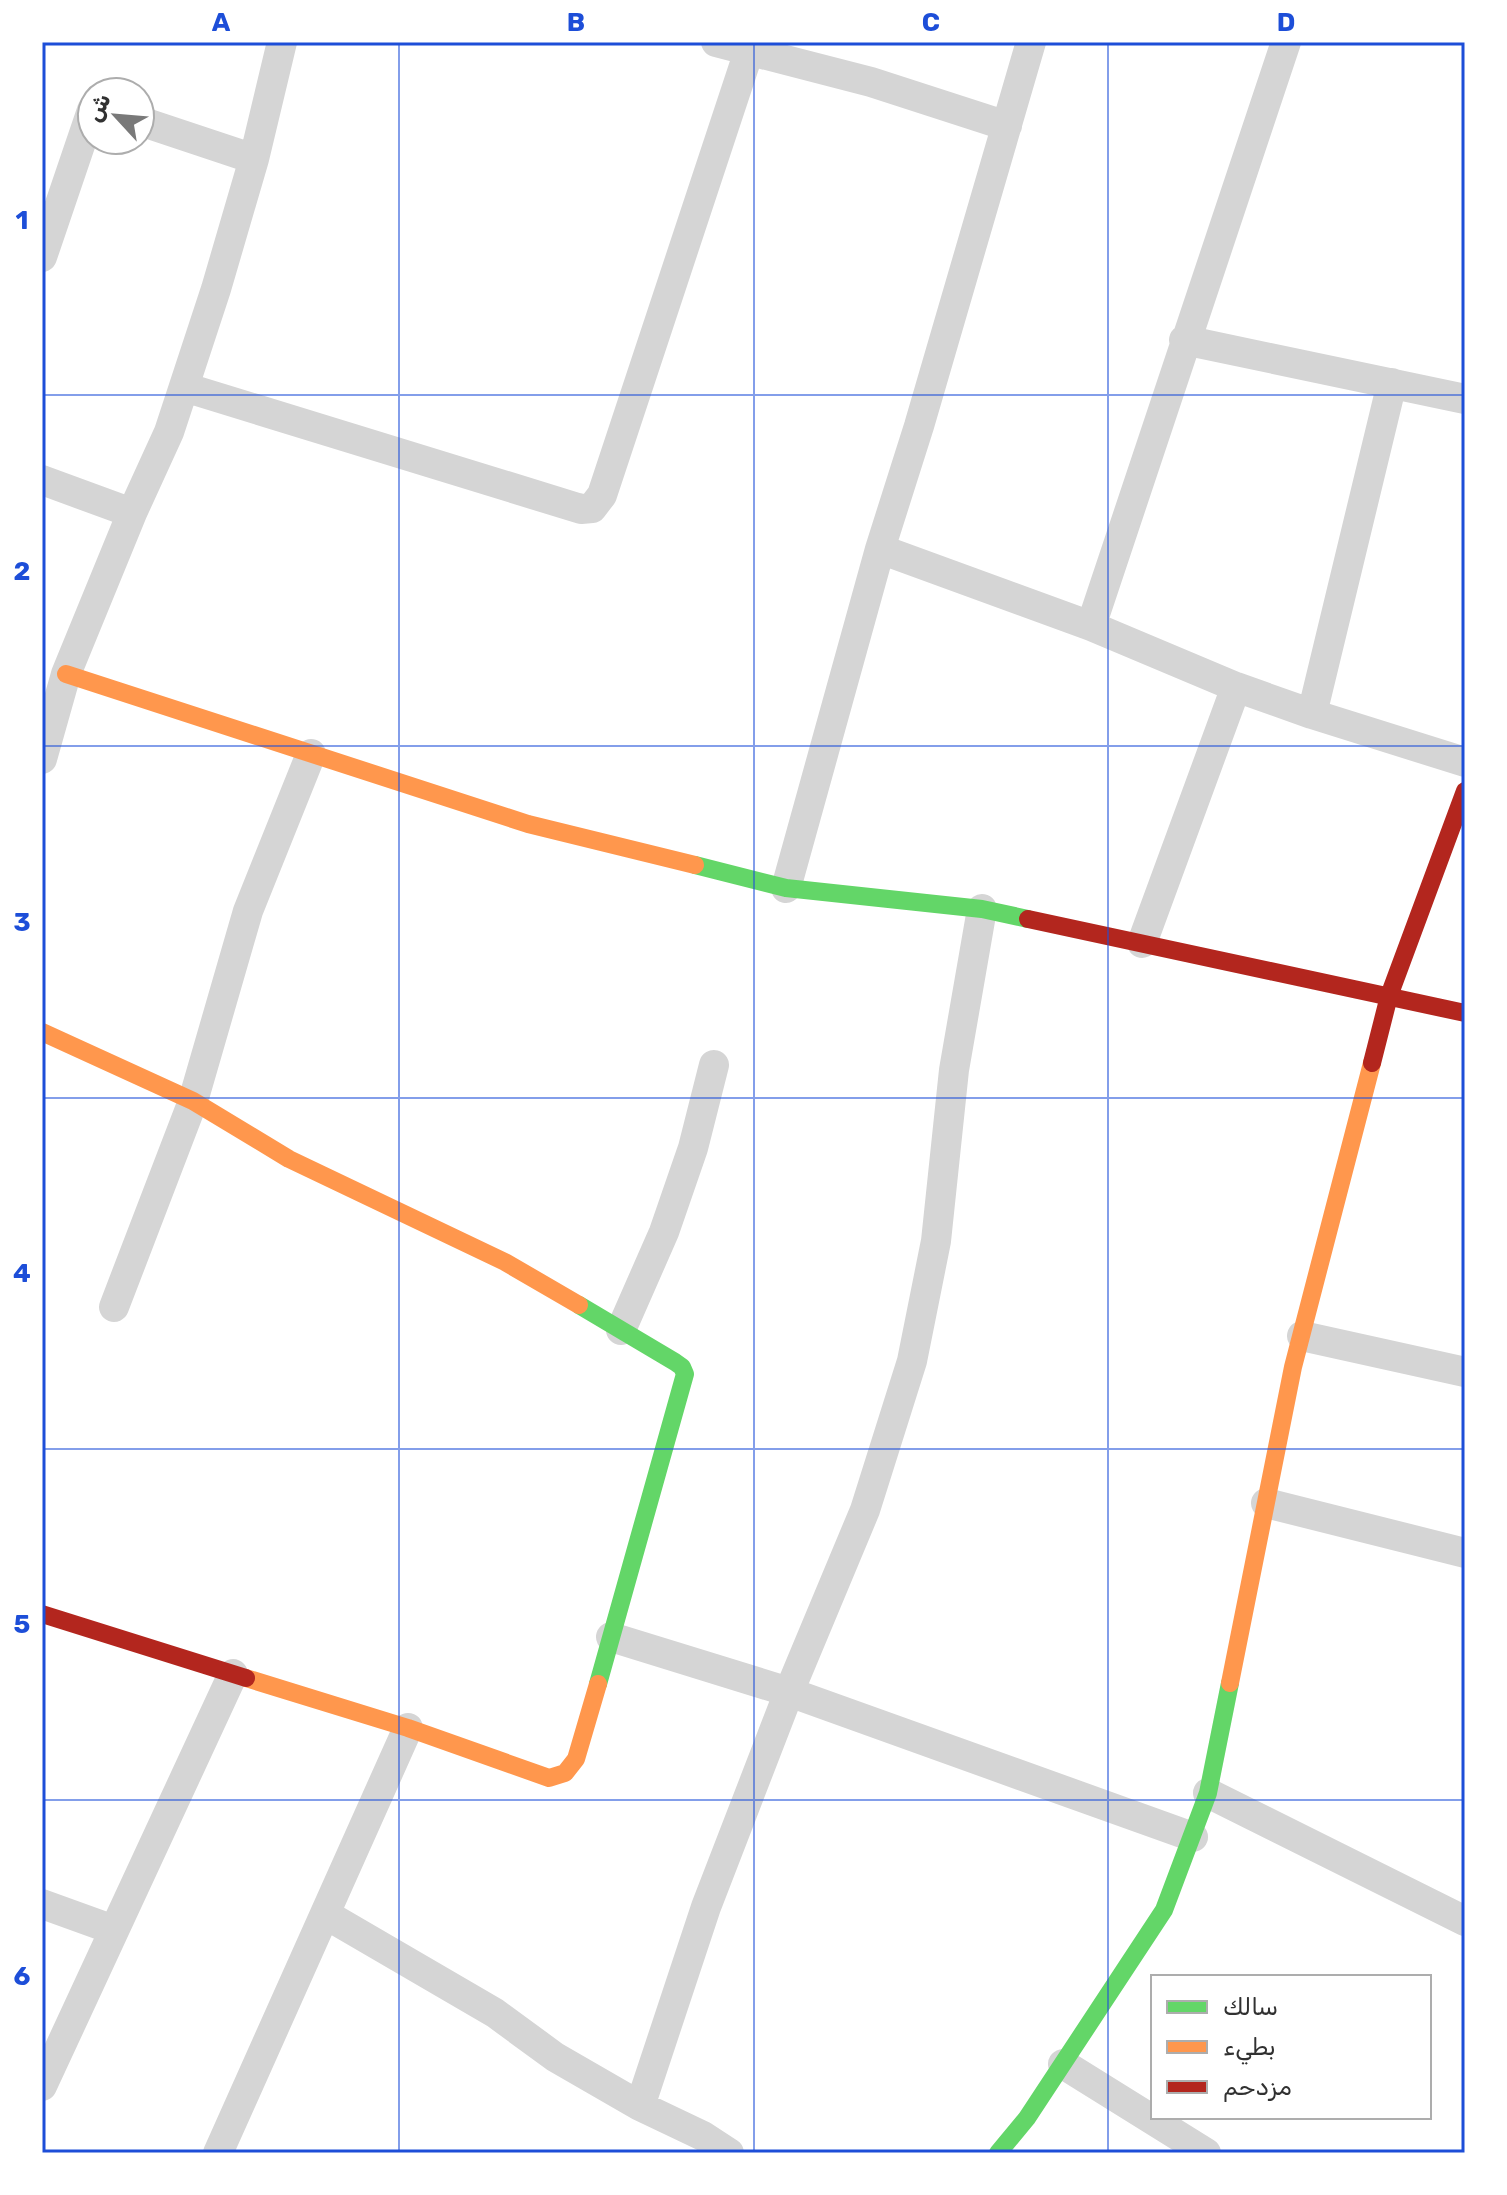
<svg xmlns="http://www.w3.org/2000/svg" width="1507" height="2195" viewBox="0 0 1507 2195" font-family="Rubik,Cairo,sans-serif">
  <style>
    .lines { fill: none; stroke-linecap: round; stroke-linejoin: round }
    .street { stroke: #d5d5d5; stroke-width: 30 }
    .fast { stroke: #63d668; stroke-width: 18 }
    .slow { stroke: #ff974d; stroke-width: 18 }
    .jam { stroke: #b3261e; stroke-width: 18 }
    .grid { fill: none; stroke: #1d4ed8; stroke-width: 2; stroke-opacity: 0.55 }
    .neatline { fill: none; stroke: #1d4ed8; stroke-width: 3 }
    .grid-label { font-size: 26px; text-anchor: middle; font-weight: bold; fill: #1d4ed8 }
  </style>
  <rect width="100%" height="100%" fill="#fff"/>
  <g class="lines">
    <!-- street -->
    <path class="street" d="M 716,42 L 871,82 L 1007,126
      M 140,121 L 254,159
      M 42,257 L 92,110
      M 1184,340 L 1465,399
      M 184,387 L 581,509 L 592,508 L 602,495 L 752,42
      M 42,480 L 132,513
      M 880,549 L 1091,626 L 1236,687 L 1312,714 L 1465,762
      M 1091,626 L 1286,42
      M 1312,714 L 1392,383
      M 42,759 L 66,674 L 132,513 L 169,432 L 216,289 L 254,159 L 282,42
      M 786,888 L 880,549 L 919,426 L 1031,42
      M 1142,943 L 1236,687
      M 114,1307 L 193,1101 L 248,911 L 311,754
      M 621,1330 L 664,1232 L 693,1148 L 714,1065
      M 1302,1336 L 1465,1372
      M 1266,1503 L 1465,1553
      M 611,1637 L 789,1692 L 1193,1837
      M 1208,1793 L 1465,1921
      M 42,1904 L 114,1930
      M 325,1914 L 495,2013 L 555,2057 L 640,2106
      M 1063,2064 L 1206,2153
      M 42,2086 L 233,1674
      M 218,2153 L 408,1728
      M 729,2153 L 703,2136 L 640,2106 L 706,1907 L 789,1692 L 865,1510 L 912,1361 L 936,1241 L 954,1070 L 982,909"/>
    <!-- fast -->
    <path class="fast" d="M 695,865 L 786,888 L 982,909 L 1028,919
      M 579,1305 L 675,1362 L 682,1367 L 685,1374 L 598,1684
      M 998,2153 L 1027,2118 L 1164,1910 L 1208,1793 L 1230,1683"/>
    <!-- slow -->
    <path class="slow" d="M 66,674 L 528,824 L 695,865
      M 42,1032 L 193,1101 L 289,1159 L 505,1262 L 579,1305
      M 246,1678 L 408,1728 L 549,1778 L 565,1773 L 576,1759 L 598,1684
      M 1230,1683 L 1293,1367 L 1372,1063"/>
    <!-- jam -->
    <path class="jam" d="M 1028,919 L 1465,1013
      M 1372,1063 L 1389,996 L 1465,791
      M 42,1614 L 246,1678"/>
  </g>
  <!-- grid -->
  <path class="grid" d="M 399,42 L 399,2153M 754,42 L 754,2153M 1108,42 L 1108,2153M 42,395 L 1465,395M 42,746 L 1465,746M 42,1098 L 1465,1098M 42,1449 L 1465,1449M 42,1800 L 1465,1800"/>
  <!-- border -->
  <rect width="1507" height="2195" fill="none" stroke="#ffffff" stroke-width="88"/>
  <!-- legend -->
  <rect x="1151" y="1975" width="280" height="144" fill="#ffffff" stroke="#adadad" stroke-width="2"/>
  <rect x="1167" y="2001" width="40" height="12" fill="#63d668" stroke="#adadad" stroke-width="2"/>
  <text x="1223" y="2015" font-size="24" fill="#313131">سالك</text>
  <rect x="1167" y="2041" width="40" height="12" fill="#ff974d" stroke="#adadad" stroke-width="2"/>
  <text x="1223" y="2055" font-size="24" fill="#313131">بطيء</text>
  <rect x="1167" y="2081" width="40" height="12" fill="#b3261e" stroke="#adadad" stroke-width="2"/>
  <text x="1223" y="2095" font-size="24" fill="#313131">مزدحم</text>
  <!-- north arrow -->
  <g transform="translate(116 116) rotate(296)"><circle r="38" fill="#ffffff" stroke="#adadad" stroke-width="2"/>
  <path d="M0-6L14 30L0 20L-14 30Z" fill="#797979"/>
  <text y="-12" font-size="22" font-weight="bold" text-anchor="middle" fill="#313131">ش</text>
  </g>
  <rect x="44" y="44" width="1419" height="2107" class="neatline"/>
  <g class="grid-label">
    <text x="221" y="31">A</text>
    <text x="576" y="31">B</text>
    <text x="931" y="31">C</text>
    <text x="1286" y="31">D</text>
    <text x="22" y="229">1</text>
    <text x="22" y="580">2</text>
    <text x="22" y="931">3</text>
    <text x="22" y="1282">4</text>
    <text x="22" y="1633">5</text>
    <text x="22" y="1985">6</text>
  </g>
</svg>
